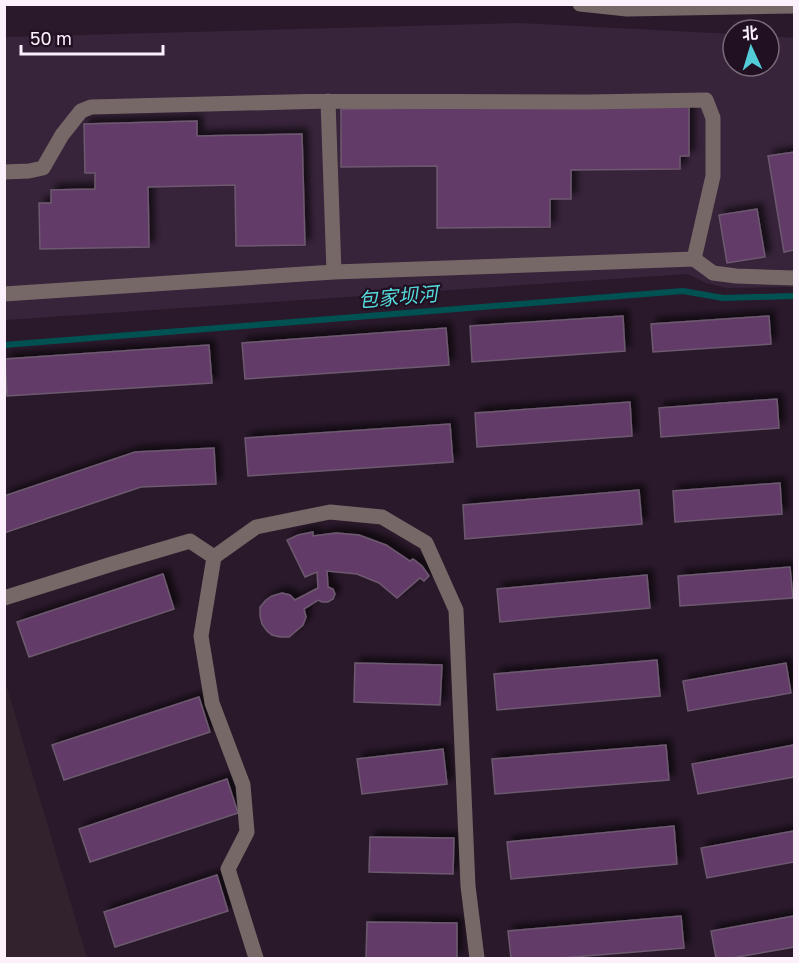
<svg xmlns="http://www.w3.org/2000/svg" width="799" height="963" viewBox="0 0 799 963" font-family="'Golos Text','Noto Sans SC',sans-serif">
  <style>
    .built { fill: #37233a }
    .industrial { fill: #31222d }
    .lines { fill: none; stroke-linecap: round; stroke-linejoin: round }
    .stream { stroke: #005252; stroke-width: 6 }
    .building { fill: #623b67; stroke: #6d5a6f; stroke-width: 1.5; filter: url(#shadow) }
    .minor { stroke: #766866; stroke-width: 15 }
    .tertiary { stroke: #766866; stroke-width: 15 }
    .labels { text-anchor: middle; stroke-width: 4.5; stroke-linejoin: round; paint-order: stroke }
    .water-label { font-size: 20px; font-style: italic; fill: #54dada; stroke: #201021 }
  </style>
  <defs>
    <filter id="shadow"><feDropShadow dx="5.5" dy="-5.5" stdDeviation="3" flood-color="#0009"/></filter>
  </defs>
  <rect width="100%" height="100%" fill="#2a192b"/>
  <!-- built -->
  <path class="built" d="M 519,23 L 733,34 L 733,66 L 769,66 L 769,36 L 794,38 L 794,287 L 727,288 L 706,283 L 688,274 L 5,320 L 5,37 Z"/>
  <!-- industrial -->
  <path class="industrial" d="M 4,681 L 5,681 L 87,958 L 5,958 Z"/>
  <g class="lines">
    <!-- stream -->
    <path class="stream" d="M 4,345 L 683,291 L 723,298 L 794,296"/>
  </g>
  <!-- building -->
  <path class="building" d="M 689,106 L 689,156 L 680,156 L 680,169 L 571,170 L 571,199 L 550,199 L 550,227 L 437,228 L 437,166 L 341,167 L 341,109 Z
    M 197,121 L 197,136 L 302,134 L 305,245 L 236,246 L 235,185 L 148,187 L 149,247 L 40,249 L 39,203 L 51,203 L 51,190 L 95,189 L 95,173 L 85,173 L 84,124 Z
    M 794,152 L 794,250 L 784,252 L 768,156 Z
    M 757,209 L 765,257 L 727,263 L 719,215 Z
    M 623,316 L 625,351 L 472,362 L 470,326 Z
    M 769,316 L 771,344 L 653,352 L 651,324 Z
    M 446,328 L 449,365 L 245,379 L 242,343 Z
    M 209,345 L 212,383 L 7,396 L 5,359 Z
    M 777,399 L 779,428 L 661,437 L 659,408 Z
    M 630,402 L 632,436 L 477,447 L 475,413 Z
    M 450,424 L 453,462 L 248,476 L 245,438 Z
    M 214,448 L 216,484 L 141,487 L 4,533 L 4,496 L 135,452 Z
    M 780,483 L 782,514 L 675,522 L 673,491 Z
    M 639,490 L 642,524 L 465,539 L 463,505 Z
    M 313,532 L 313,536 L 336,533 L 359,535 L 386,545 L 410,561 L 413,559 L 422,566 L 429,576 L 424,581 L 420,578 L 397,598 L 379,583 L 357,574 L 327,571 L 328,587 L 333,589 L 335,594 L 333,599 L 328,602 L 322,602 L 318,600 L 304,609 L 306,617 L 303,625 L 289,637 L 280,637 L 272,635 L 267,631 L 262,624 L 260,616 L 260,607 L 266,600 L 272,596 L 282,593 L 290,595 L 295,600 L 318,588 L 317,572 L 305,577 L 287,540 L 298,535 Z
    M 790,567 L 793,598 L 680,606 L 678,576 Z
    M 163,574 L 174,609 L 29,657 L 17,622 Z
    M 647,575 L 650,608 L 500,622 L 497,589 Z
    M 657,660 L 660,696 L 497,710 L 494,674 Z
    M 355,663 L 442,665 L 440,705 L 354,702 Z
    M 786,663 L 791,693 L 688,711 L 683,681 Z
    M 199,697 L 210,732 L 64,780 L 52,745 Z
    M 666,745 L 669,780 L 495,794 L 492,759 Z
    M 794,745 L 794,777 L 698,794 L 692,764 Z
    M 443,749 L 447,784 L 362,794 L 357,759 Z
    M 227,779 L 238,813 L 90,862 L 79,829 Z
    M 674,826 L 677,864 L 511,879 L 507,842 Z
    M 794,831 L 794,862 L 707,878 L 701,848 Z
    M 370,837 L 454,838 L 453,874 L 369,872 Z
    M 217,875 L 228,911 L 115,947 L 104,912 Z
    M 681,916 L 684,948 L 561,958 L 511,958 L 508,931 Z
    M 794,916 L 794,947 L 732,958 L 716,958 L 711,931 Z
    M 367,922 L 457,923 L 457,958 L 366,958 Z"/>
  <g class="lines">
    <!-- minor -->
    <path class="minor" d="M 328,101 L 334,272
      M 4,172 L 29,171 L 43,168 L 62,135 L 81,111 L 91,107 L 328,101 L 587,102 L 706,100 L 713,118 L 713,176 L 694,259
      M 4,294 L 334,272 L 694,259 L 713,273 L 736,276 L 794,278
      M 4,598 L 112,564 L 190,541 L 214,557
      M 256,958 L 228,869 L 247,832 L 243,785 L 212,703 L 201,636 L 214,557 L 256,527 L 330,512 L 382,517 L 426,543 L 456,610 L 468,886 L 477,958"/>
    <!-- tertiary -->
    <path class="tertiary" d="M 580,4 L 627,9 L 794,6"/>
  </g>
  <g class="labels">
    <!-- water labels -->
    <g class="water-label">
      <text transform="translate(398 297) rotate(-5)" y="7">包家坝河</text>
    </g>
  </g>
  <!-- border -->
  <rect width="799" height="963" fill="none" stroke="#fcf0fd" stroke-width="12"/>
  <!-- north arrow -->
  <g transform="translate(751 48) rotate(356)"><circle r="28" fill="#201021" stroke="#786a79" stroke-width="1.5"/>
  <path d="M0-4.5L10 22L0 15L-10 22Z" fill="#52ccd6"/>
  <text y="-9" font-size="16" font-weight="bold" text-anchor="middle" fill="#fcf0fd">北</text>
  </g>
  <!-- scale -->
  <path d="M21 45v9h142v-9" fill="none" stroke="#fcf0fd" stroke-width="3"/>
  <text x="30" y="45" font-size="18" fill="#fcf0fd" stroke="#201021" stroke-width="4.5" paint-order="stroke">50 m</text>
</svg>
